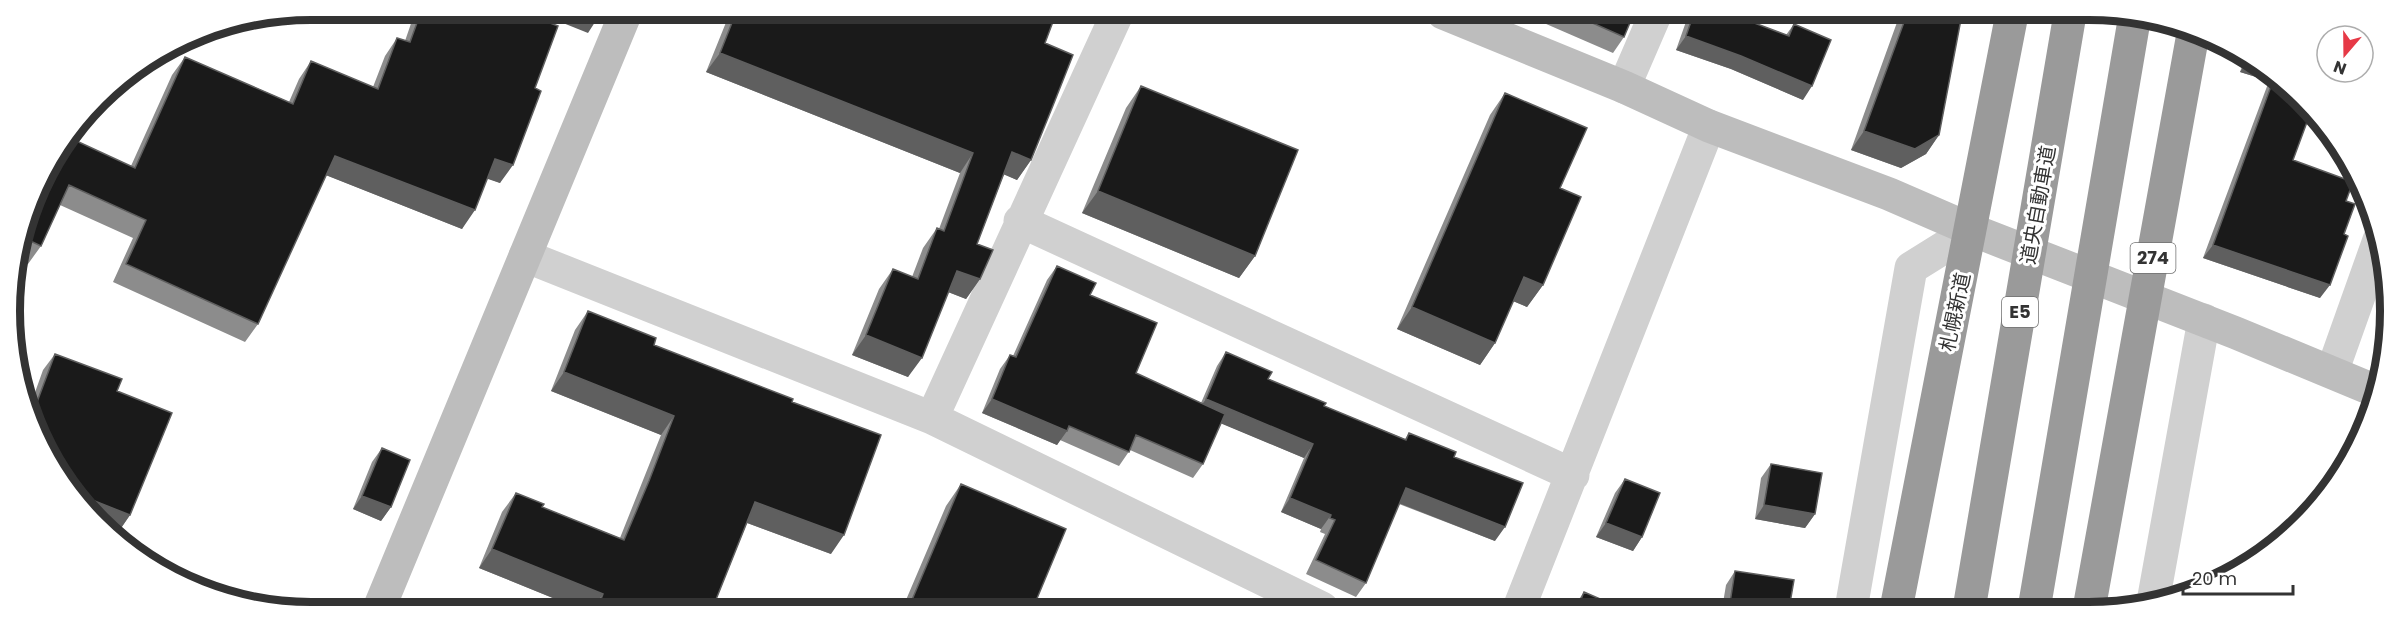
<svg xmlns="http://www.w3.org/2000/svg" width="2399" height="621" viewBox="0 0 2399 621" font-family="Poppins,'Noto Sans JP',sans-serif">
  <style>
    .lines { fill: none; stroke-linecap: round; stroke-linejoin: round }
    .street { stroke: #d0d0d0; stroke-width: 33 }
    .secondary { stroke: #bdbdbd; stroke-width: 33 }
    .highway { stroke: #9a9a9a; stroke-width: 33 }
    .wall { fill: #8c8c8c }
    .shaded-wall { fill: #5f5f5f }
    .building { fill: #1a1a1a; stroke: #5f5f5f; stroke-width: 1.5 }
    .labels { text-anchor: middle; stroke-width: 6; stroke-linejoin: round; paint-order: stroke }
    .shield { fill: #fff; stroke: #707070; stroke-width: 1.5 }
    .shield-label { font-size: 18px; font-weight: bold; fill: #333 }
    .street-label { font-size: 20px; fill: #333; stroke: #fff }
    .rim { fill: none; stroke: #333; stroke-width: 8 }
  </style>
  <rect width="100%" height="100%" fill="#fff"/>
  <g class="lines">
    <!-- street -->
    <path class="street" d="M 1624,87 L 1656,13
      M 1020,221 L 1573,475
      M 525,256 L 932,418 L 1322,608
      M 2332,372 L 2379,240
      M 932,418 L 1118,12
      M 2153,602 L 2204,320
      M 1519,608 L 1709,126
      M 1851,609 L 1911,268 L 1972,230"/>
    <!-- secondary -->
    <path class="secondary" d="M 1443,13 L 1624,87 L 1709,126 L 1889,194 L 1972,230 L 2236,333 L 2376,391
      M 380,606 L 627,10"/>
    <!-- highway -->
    <path class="highway" d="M 1896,609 L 2012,14
      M 1969,609 L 2070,14
      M 2034,609 L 2135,15
      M 2089,609 L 2193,34"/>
  </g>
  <!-- wall -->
  <path class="wall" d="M 416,9 L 516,10 L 535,88 L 500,183 L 487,178 L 462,229 L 326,175 L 258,324 L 245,342 L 113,282 L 133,238 L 60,205 L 41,246 L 28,264 L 18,260 L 40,177 L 131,166 L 172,75 L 185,57 L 289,102 L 299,79 L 311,61 L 373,87 L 385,56 L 397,38 L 405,41 Z
    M 731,10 L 1057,11 L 1045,43 L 1031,160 L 1017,180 L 1004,174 L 977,244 L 980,279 L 966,299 L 948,292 L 908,377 L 852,355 L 879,289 L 893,269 L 912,277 L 923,248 L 937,228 L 939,229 L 960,173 L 706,72 Z
    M 1500,13 L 1634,13 L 1624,37 L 1613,53 L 1530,17 L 1525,24 Z
    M 1690,13 L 1728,13 L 1786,35 L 1794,24 L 1803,100 L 1731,69 L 1676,50 L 1688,16 Z
    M 1900,14 L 1962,14 L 1939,135 L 1926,154 L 1901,168 L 1851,150 Z
    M 2246,55 L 2256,60 L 2310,114 L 2293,160 L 2346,201 L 2320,298 L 2203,258 L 2269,81 L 2240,72 Z
    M 1141,86 L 1255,256 L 1239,278 L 1082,213 L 1126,108 Z
    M 1505,93 L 1560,188 L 1543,285 L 1527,307 L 1513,301 L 1495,343 L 1480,365 L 1397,329 L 1490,115 Z
    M 1057,266 L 1090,295 L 1136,373 L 1201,403 L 1217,366 L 1226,352 L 1268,379 L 1324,406 L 1405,439 L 1409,433 L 1454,457 L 1495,541 L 1399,504 L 1366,583 L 1356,597 L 1306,574 L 1325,534 L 1320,532 L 1321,529 L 1281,512 L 1304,458 L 1221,423 L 1203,464 L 1193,478 L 1130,450 L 1119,466 L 1060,440 L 1057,445 L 982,413 L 1000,369 L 1010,355 L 1013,356 L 1047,280 Z
    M 588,311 L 654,345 L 792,402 L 831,554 L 747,523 L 713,607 L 575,607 L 479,568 L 502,512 L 516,493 L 542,507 L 620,538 L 661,435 L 551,391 L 575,330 Z
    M 55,354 L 117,391 L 130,515 L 119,531 L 109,527 L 72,494 L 28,412 L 43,370 Z
    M 382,448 L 391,507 L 381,521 L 353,509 L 372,462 Z
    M 1771,464 L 1815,514 L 1805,528 L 1755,519 L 1761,478 Z
    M 1625,479 L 1642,537 L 1633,551 L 1596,537 L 1615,493 Z
    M 961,484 L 1033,608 L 903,607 L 946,506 Z
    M 1735,571 L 1789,609 L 1722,609 L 1726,585 Z
    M 1584,592 L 1623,609 L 1572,609 Z"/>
  <!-- shaded-wall -->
  <path class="shaded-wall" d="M 547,10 L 575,10 L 597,19 L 588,33 L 543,15 Z
    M 1500,13 L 1533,13 L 1525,24 Z
    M 1686,36 L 1741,56 L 1812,86 L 1803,100 L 1731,69 L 1676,50 Z
    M 720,53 L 973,153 L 960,173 L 706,72 Z
    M 2250,58 L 2256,60 L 2272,76 L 2269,81 L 2240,72 Z
    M 1864,131 L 1939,135 L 1926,154 L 1901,168 L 1851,150 Z
    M 1012,152 L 1031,160 L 1017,180 L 998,172 Z
    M 335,156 L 475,210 L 462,229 L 323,174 Z
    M 495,159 L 513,165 L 500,183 L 482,177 Z
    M 1098,191 L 1255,256 L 1239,278 L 1082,213 Z
    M 2213,245 L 2330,285 L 2320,298 L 2203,258 Z
    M 957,271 L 980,279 L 966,299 L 943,290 Z
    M 1524,277 L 1543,285 L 1527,307 L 1508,299 Z
    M 1412,307 L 1495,343 L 1480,365 L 1397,329 Z
    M 866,335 L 922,358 L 908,377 L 852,355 Z
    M 564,372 L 674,416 L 661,435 L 551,391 Z
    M 992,399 L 1067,431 L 1057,445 L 982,413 Z
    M 1206,399 L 1313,444 L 1304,458 L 1196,413 Z
    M 41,438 L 48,440 L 45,444 Z
    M 1406,488 L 1505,527 L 1495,541 L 1396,502 Z
    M 72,492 L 130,515 L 119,531 L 109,527 L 72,494 Z
    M 362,496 L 391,507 L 381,521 L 353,509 Z
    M 1290,498 L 1331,515 L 1321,529 L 1281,512 Z
    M 755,502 L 844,535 L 831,554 L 742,521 Z
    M 1764,505 L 1815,514 L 1805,528 L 1755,519 Z
    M 1606,523 L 1642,537 L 1633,551 L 1596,537 Z
    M 492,549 L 603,594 L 594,607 L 575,607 L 479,568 Z"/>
  <!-- building -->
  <path class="building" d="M 422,9 L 516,10 L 558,26 L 535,88 L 541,91 L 513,165 L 495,159 L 475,210 L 335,156 L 258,324 L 126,264 L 146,220 L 69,185 L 41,246 L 24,238 L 40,177 L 70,138 L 135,168 L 185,57 L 293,104 L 311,61 L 378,89 L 397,38 L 410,42 Z
    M 575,10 L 601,10 L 597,19 Z
    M 737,10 L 1057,11 L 1045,43 L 1073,55 L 1054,103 L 1031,160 L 1012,152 L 977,244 L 993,250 L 980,279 L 957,271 L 922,358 L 866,335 L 893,269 L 918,279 L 937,228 L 944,231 L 973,153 L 720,53 Z
    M 1570,13 L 1634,13 L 1624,37 Z
    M 1694,13 L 1728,13 L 1789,36 L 1794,24 L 1831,40 L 1812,86 L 1741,56 L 1686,36 Z
    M 1907,14 L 1962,14 L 1939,135 L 1915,149 L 1864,131 Z
    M 2274,78 L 2310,114 L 2293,160 L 2353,182 L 2346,201 L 2355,204 L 2344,234 L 2348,236 L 2330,285 L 2213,245 Z
    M 1141,86 L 1298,150 L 1255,256 L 1098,191 Z
    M 1505,93 L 1587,128 L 1560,188 L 1581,197 L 1543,285 L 1524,277 L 1495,343 L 1412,307 Z
    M 1057,266 L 1096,283 L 1090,295 L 1157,323 L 1136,373 L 1225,414 L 1203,464 L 1136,435 L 1129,452 L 1069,426 L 1067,431 L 992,399 L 1010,355 L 1016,357 Z
    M 588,311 L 656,338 L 654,345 L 793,399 L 792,402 L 881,435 L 844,535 L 755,502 L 713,607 L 598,607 L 603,594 L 492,549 L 516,493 L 544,504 L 542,507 L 624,540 L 649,481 L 674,416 L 564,372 Z
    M 1226,352 L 1272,372 L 1268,379 L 1326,403 L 1324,406 L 1406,440 L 1409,433 L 1456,452 L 1454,457 L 1523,483 L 1505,527 L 1406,488 L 1366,583 L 1316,560 L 1335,520 L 1330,518 L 1331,515 L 1290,498 L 1313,444 L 1206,399 Z
    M 55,354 L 122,379 L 117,391 L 172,413 L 130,515 L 72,492 L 71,494 L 45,446 L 48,440 L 41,438 L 31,418 Z
    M 382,448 L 410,460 L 391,507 L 362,496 Z
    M 1771,464 L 1822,473 L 1815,514 L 1764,505 Z
    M 1625,479 L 1660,493 L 1642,537 L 1606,523 Z
    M 961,484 L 1066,529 L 1033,608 L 909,607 Z
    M 1735,571 L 1794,580 L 1789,609 L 1729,609 Z
    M 1584,592 L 1623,609 L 1577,609 Z"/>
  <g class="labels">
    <!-- shield labels -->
    <g class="shield">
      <rect x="2130.5" y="243" width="45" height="30" rx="4.5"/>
      <rect x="2002" y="297" width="36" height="30" rx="4.5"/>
    </g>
    <g class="shield-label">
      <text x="2153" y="264">274</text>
      <text x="2020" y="318">E5</text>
    </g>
    <!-- street labels -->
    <g class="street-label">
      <text transform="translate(2038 205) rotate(-80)" y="7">道央自動車道</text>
      <text transform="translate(1955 312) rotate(-78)" y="7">札幌新道</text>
    </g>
  </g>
  <!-- crop -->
  <path d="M0 0H2399V621H0ZM311 20H2089A291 291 0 0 1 2380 311V311A291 291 0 0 1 2089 602H311A291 291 0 0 1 20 311V311A291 291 0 0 1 311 20Z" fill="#fff" fill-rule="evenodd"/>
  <path class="rim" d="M311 20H2089A291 291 0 0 1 2380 311V311A291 291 0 0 1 2089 602H311A291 291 0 0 1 20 311V311A291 291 0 0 1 311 20Z"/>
  <!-- north arrow -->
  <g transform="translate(2345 54) rotate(200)"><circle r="28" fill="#ffffff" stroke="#adadad" stroke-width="1.5"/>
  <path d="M0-4.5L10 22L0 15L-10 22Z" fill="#e63946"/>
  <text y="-9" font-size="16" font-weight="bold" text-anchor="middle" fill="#333333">N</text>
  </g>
  <!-- scale -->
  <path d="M2183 585v9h110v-9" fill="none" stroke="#333333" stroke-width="3"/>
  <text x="2192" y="585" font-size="18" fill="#333333" stroke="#ffffff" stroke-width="4.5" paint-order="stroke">20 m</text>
</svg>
